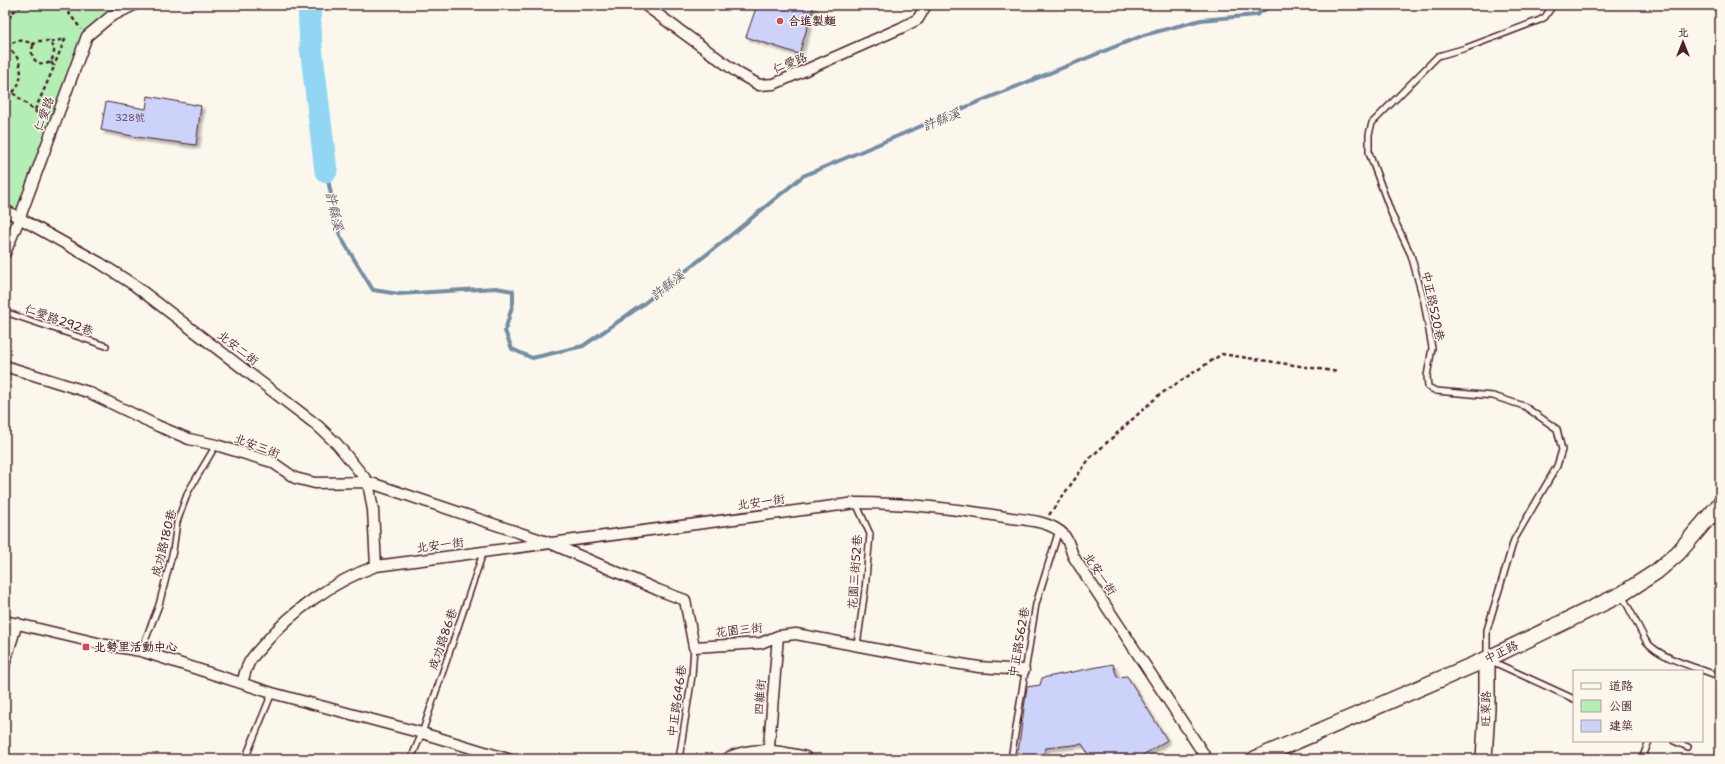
<svg xmlns="http://www.w3.org/2000/svg" width="1725" height="764" viewBox="0 0 1725 764" font-family="'Shantell Sans','LXGW WenKai TC',sans-serif">
  <style>
    .green { fill: #b3efb5; stroke: #7e8770 }
    .lines { fill: none; stroke-linecap: round; stroke-linejoin: round }
    .stream { stroke: #758da3; stroke-width: 4 }
    .river { stroke: #91d7f3; stroke-width: 23 }
    .building { fill: #ccd2fa; stroke: #4a1f2b; filter: url(#shadow) }
    .lane-casing { stroke: #4a1f2b; stroke-width: 8 }
    .street-casing { stroke: #4a1f2b; stroke-width: 13 }
    .secondary-casing { stroke: #4a1f2b; stroke-width: 18 }
    .path { stroke: #4a1f2b; stroke-width: 2.5; stroke-dasharray: 4 3; stroke-linecap: butt }
    .lane { stroke: #fbf7ec; stroke-width: 5 }
    .street { stroke: #fbf7ec; stroke-width: 10 }
    .secondary { stroke: #fbf7ec; stroke-width: 15 }
    .poi-dot { fill: #d1495b; stroke: #fbf7ec; stroke-width: 1.5 }
    .labels { text-anchor: middle; stroke-width: 3; stroke-linejoin: round; paint-order: stroke }
    .number-label { font-size: 10px; fill: #6a4c5f }
    .poi-label { font-size: 12px; font-weight: bold; fill: #4a1f2b; stroke: #fbf7ec; text-anchor: start }
    .street-label { font-size: 12px; fill: #4a1f2b; stroke: #fbf7ec }
    .water-label { font-size: 13px; font-style: italic; fill: #5f5667; stroke: #fbf7ec }
  </style>
  <defs>
    <filter id="shadow"><feDropShadow dx="3.5" dy="3.5" stdDeviation="1" flood-color="#0004"/></filter>
  </defs>
  <rect width="100%" height="100%" fill="#fbf7ec"/>
  <filter id="ink" filterUnits="userSpaceOnUse"><feTurbulence type="fractalNoise" baseFrequency=".025" numOctaves="2"/><feDisplacementMap in="SourceGraphic" scale="8" xChannelSelector="R" yChannelSelector="G"/><feConvolveMatrix kernelMatrix="1 2 1 2 8 2 1 2 1" color-interpolation-filters="sRGB"/></filter>
  <g filter="url(#ink)">
    <!-- green -->
    <path class="green" d="M 5,5 L 105,5 L 110,12 L 88,32 L 74,56 L 18,214 L 5,207 Z"/>
    <g class="lines">
      <!-- stream -->
      <path class="stream" d="M 326,171 L 340,236 L 373,290 L 399,294 L 496,288 L 513,291 L 513,303 L 505,331 L 512,349 L 532,358 L 583,346 L 642,305 L 720,244 L 803,176 L 978,102 L 1144,35 L 1201,20 L 1256,15 L 1272,5"/>
      <!-- river -->
      <path class="river" d="M 309,5 L 311,47 L 326,171"/>
    </g>
    <!-- building -->
    <path class="building" d="M 757,5 L 814,5 L 799,54 L 746,37 Z
      M 148,96 L 201,106 L 196,145 L 143,138 L 101,130 L 106,102 L 146,109 Z
      M 1113,664 L 1117,677 L 1127,676 L 1167,740 L 1137,759 L 1091,759 L 1082,744 L 1046,748 L 1043,756 L 1040,759 L 1017,759 L 1027,687 L 1040,685 L 1042,678 Z"/>
    <g class="lines">
      <defs>
        <path id="lane" d="M 1553,5 L 1545,17 L 1540,20 L 1466,48 L 1438,56 L 1372,123 L 1369,134 L 1369,153 L 1392,215 L 1411,255 L 1424,302 L 1432,348 L 1427,376 L 1428,387 L 1436,391 L 1493,396 L 1524,406 L 1557,429 L 1562,450 L 1557,466 L 1514,540 L 1487,630 L 1487,659 L 1574,699
          M 5,312 L 106,346
          M 856,503 L 870,534 L 865,590 L 857,645
          M 1710,518 L 1720,523
          M 1622,595 L 1646,641 C 1659,658 1695,667 1716,675
          M 141,651 L 159,605 L 173,551 L 177,522 L 188,492 L 216,445
          M 1674,741 L 1688,747
          M 245,759 L 272,693
          M 411,759 L 422,733 L 483,553
          M 679,759 L 692,676 L 694,647
          M 1011,759 L 1036,604 L 1059,530
          M 1642,759 L 1649,741"/>
        <path id="street" d="M 645,5 L 738,73 L 759,85 L 774,84 L 901,28 L 918,19 L 926,5
          M 5,210 L 100,263 L 134,285 L 318,426 L 337,444 L 368,482 L 373,510 L 376,566
          M 5,253 L 20,217 L 87,36 L 110,17 L 134,5
          M 5,366 L 88,392 L 158,426 L 189,439 L 216,445 L 272,462 L 295,478 L 315,483 L 368,482 L 550,543 L 658,590 L 685,600 L 694,647 L 761,643 L 778,636 L 796,634 L 923,658 L 979,667 L 1024,670
          M 5,621 L 106,645 L 141,651 L 272,693 L 422,733 L 508,759
          M 5,662 L 17,623
          M 242,683 C 244,677 245,671 248,665 C 251,657 258,651 264,644 C 293,610 334,581 376,566 L 856,503 C 908,503 959,509 1011,518 C 1026,520 1045,521 1058,530 C 1067,535 1070,547 1073,556 L 1207,759
          M 768,758 L 778,636"/>
        <path id="secondary" d="M 731,759 C 758,748 777,754 804,759
          M 1255,759 L 1487,659 L 1622,594 L 1656,572 L 1678,553 L 1720,504
          M 1484,759 L 1487,708 L 1487,659"/>
      </defs>
      <!-- lane casing -->
      <use href="#lane" class="lane-casing"/>
      <!-- street casing -->
      <use href="#street" class="street-casing"/>
      <!-- secondary casing -->
      <use href="#secondary" class="secondary-casing"/>
      <!-- path -->
      <path class="path" d="M 68,12 L 81,29
        M 5,24 L 13,12 L 23,5
        M 51,42 L 65,39 L 54,66
        M 5,48 C 26,54 26,90 5,97
        M 7,48 C 15,38 23,40 34,44 L 38,41 L 48,41 L 54,47 L 54,54 L 51,62 C 38,68 27,57 34,44
        M 13,93 L 45,119
        M 35,110 L 54,67 L 51,62
        M 1049,515 L 1090,458 L 1159,395 L 1222,354 L 1339,372"/>
      <!-- lane -->
      <use href="#lane" class="lane"/>
      <!-- street -->
      <use href="#street" class="street"/>
      <!-- secondary -->
      <use href="#secondary" class="secondary"/>
    </g>
  </g>
  <!-- markers -->
  <g class="poi-dot">
    <circle cx="780" cy="21" r="4"/>
    <rect x="82" y="643" width="8" height="8" rx="2"/>
  </g>
  <g class="labels">
    <!-- number labels -->
    <g class="number-label">
      <text x="130" y="121">328號</text>
    </g>
    <!-- poi labels -->
    <g class="poi-label">
      <text x="788" y="25">合進製麵</text>
      <text x="94" y="651">北勢里活動中心</text>
    </g>
    <!-- street labels -->
    <g class="street-label">
      <text transform="translate(790 63) rotate(-22)" y="4">仁愛路</text>
      <text transform="translate(44 114) rotate(-70)" y="4">仁愛路</text>
      <text transform="translate(1433 306) rotate(78)" y="4">中正路520巷</text>
      <text transform="translate(59 320) rotate(19)" y="4">仁愛路292巷</text>
      <text transform="translate(238 348) rotate(38)" y="4">北安二街</text>
      <text transform="translate(257 446) rotate(21)" y="4">北安三街</text>
      <text transform="translate(761 502) rotate(-8)" y="4">北安一街</text>
      <text transform="translate(164 543) rotate(-76)" y="4">成功路180巷</text>
      <text transform="translate(440 545) rotate(-7)" y="4">北安一街</text>
      <text transform="translate(855 572) rotate(-86)" y="4">花園三街52巷</text>
      <text transform="translate(1100 574) rotate(56)" y="4">北安一街</text>
      <text transform="translate(739 630) rotate(-6)" y="4">花園三街</text>
      <text transform="translate(443 639) rotate(-71)" y="4">成功路86巷</text>
      <text transform="translate(1019 642) rotate(-80)" y="4">中正路562巷</text>
      <text transform="translate(1501 652) rotate(-25)" y="4">中正路</text>
      <text transform="translate(760 697) rotate(-86)" y="4">四維街</text>
      <text transform="translate(677 701) rotate(-82)" y="4">中正路646巷</text>
      <text transform="translate(1486 709) rotate(-89)" y="4">旺萊路</text>
    </g>
    <!-- water labels -->
    <g class="water-label">
      <text transform="translate(941 119) rotate(-22)" y="5">許縣溪</text>
      <text transform="translate(335 211) rotate(77)" y="5">許縣溪</text>
      <text transform="translate(667 285) rotate(-39)" y="5">許縣溪</text>
    </g>
  </g>
  <!-- margin -->
  <rect width="1725" height="764" fill="none" stroke="#fbf7ec" stroke-width="20"/>
  <rect x="10" y="10" width="1705" height="744" fill="none" stroke="#4a1f2b" stroke-width="1.5" filter="url(#ink)"/>
  <!-- legend -->
  <rect x="1573" y="670" width="130" height="72" fill="#fbf7ec" stroke="#b4a19f"/>
  <rect x="1581" y="683" width="20" height="6" fill="#fbf7ec" stroke="#b4a19f"/>
  <text x="1609" y="690" font-size="12" fill="#4a1f2b">道路</text>
  <rect x="1581" y="700" width="20" height="12" fill="#b3efb5" stroke="#b4a19f"/>
  <text x="1609" y="710" font-size="12" fill="#4a1f2b">公園</text>
  <rect x="1581" y="720" width="20" height="12" fill="#ccd2fa" stroke="#b4a19f"/>
  <text x="1609" y="730" font-size="12" fill="#4a1f2b">建築</text>
  <!-- north arrow -->
  <g transform="translate(1683 42)" stroke="#fbf7ec" stroke-width="3" paint-order="stroke">
  <path d="M0-3L7 15L0 10L-7 15Z" fill="#4a1f2b"/>
  <text y="-6" font-size="11" font-weight="bold" text-anchor="middle" fill="#4a1f2b">北</text>
  </g>
</svg>
